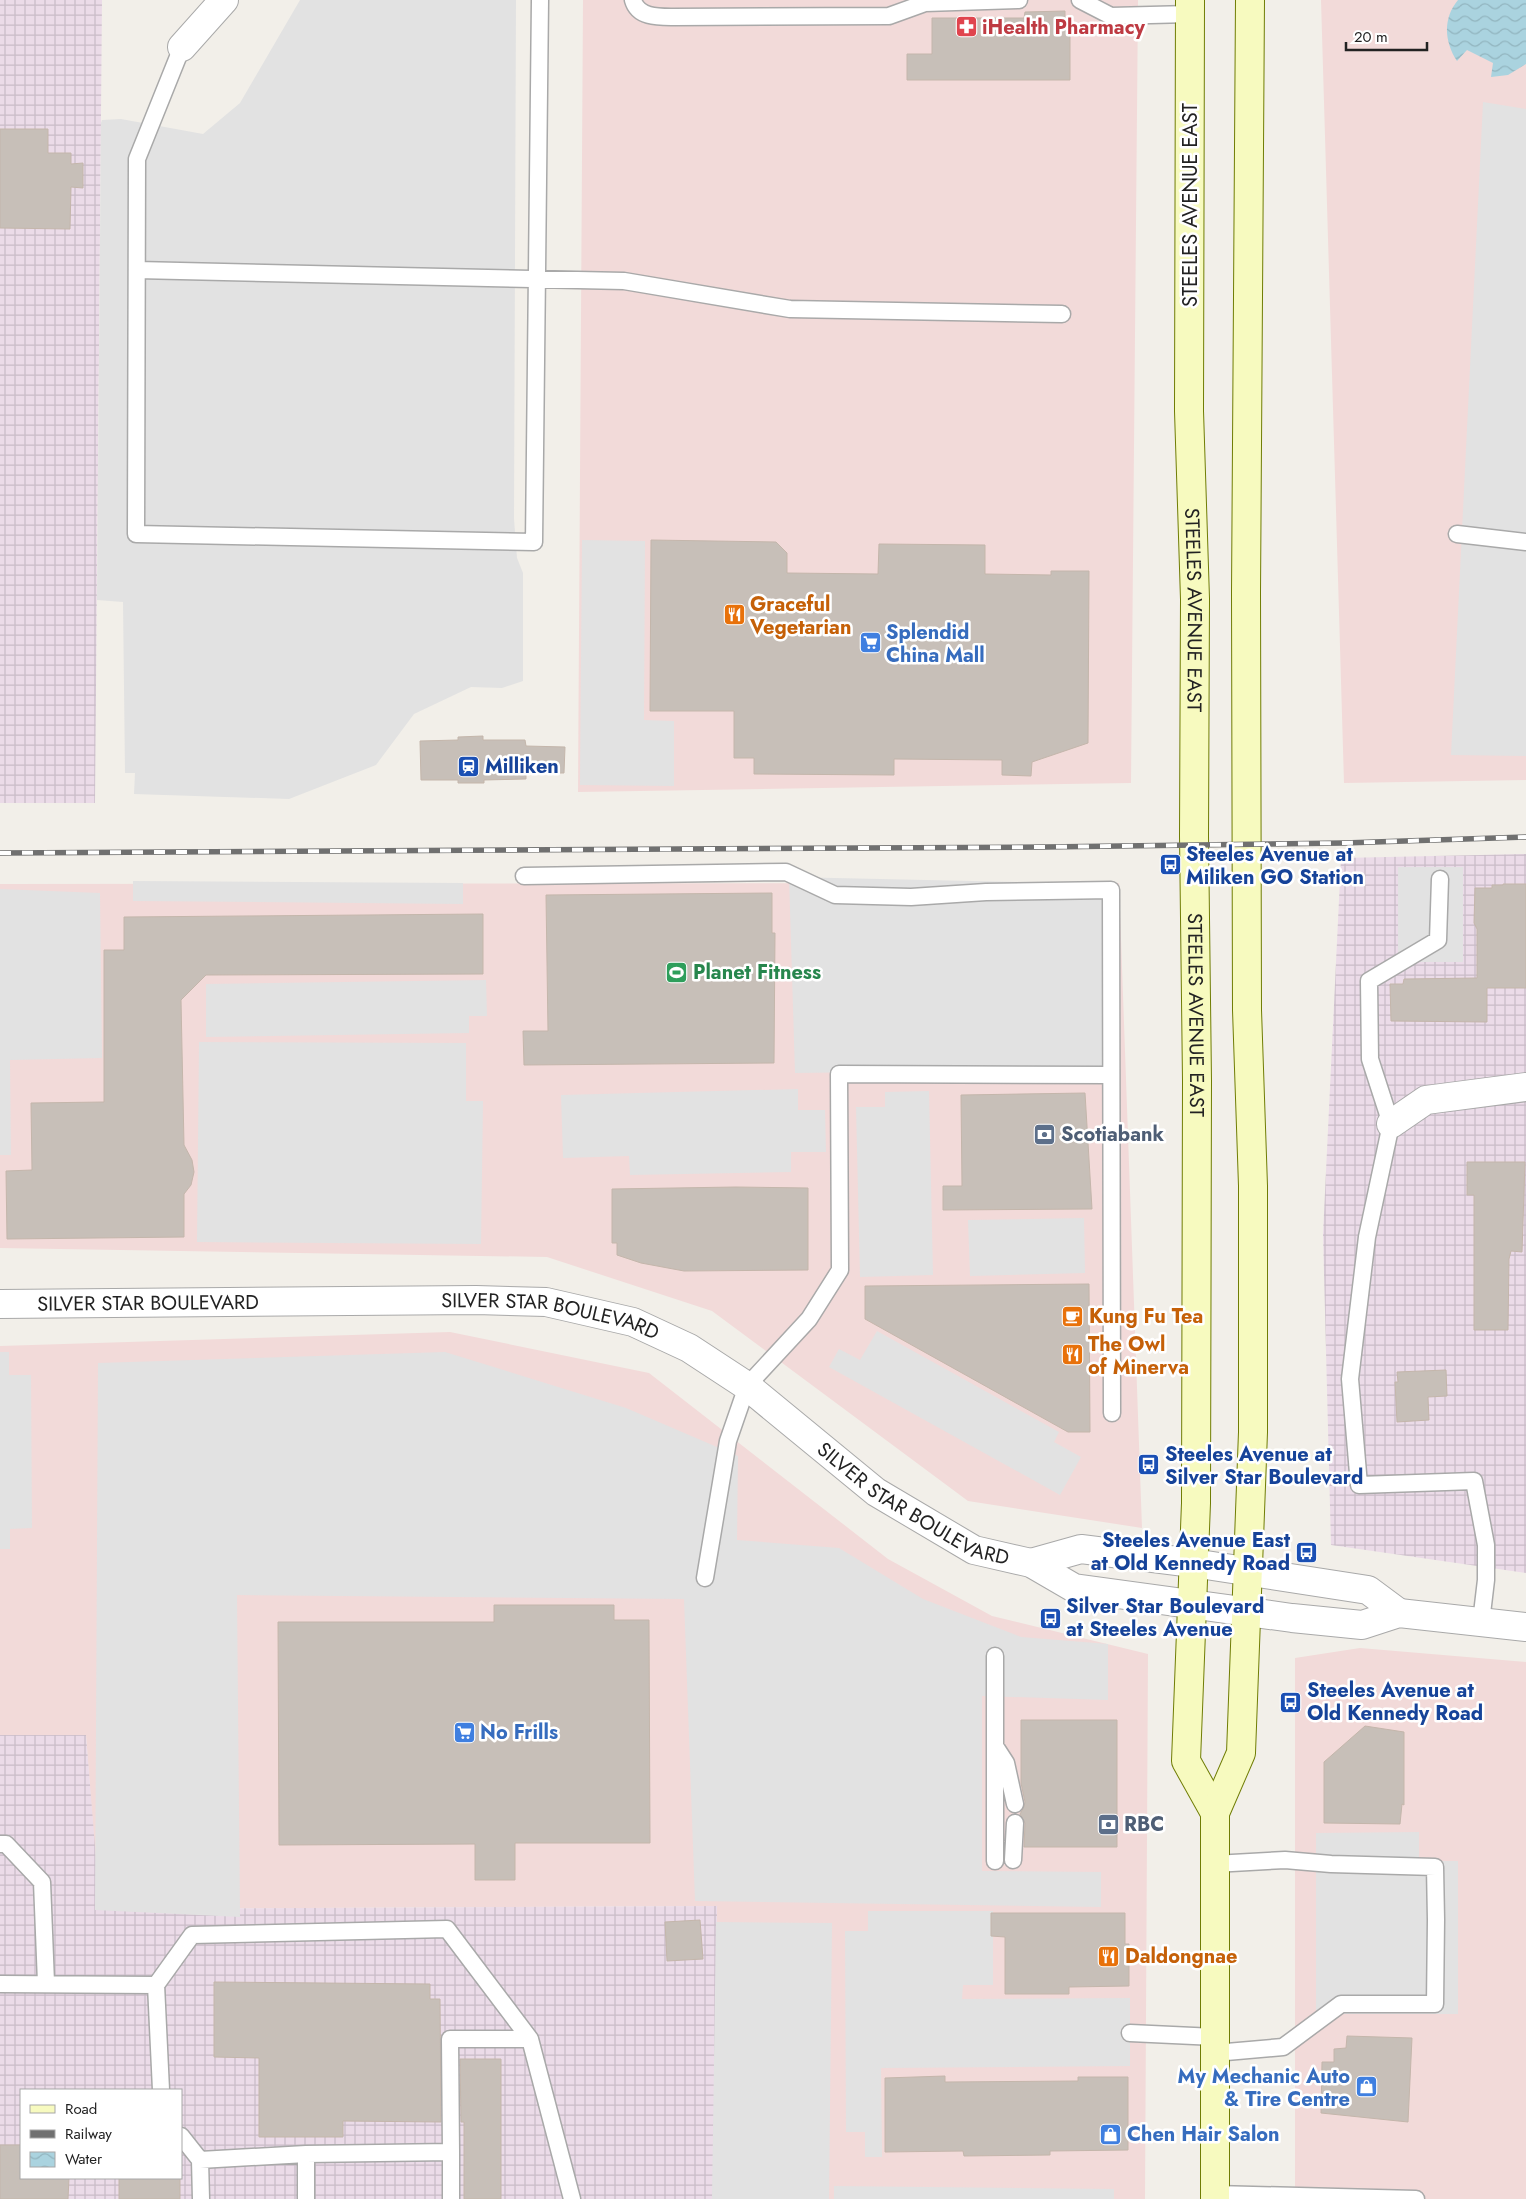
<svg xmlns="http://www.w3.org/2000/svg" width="1526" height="2199" viewBox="0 0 1526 2199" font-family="Jost,sans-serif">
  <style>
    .commercial { fill: #f2dad9 }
    .industrial { fill: url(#industrial-grid); fill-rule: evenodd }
    .parking { fill: #e2e2e2 }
    .water { fill: url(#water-waves) }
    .building { fill: #c7bfb8; stroke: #c4b6ab }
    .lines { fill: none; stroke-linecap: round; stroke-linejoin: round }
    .service-casing { stroke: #a9a9a9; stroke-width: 19 }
    .minor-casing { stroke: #a9a9a9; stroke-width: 30 }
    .tertiary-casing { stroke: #a9a9a9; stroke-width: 30 }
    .secondary-casing { stroke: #707d05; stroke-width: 30 }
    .service { stroke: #fff; stroke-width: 16 }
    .minor { stroke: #fff; stroke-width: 28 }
    .tertiary { stroke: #fff; stroke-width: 28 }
    .secondary { stroke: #f7fabf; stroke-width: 28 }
    .rail-casing { stroke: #707070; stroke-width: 5.5 }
    .rail { stroke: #fff; stroke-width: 4; stroke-dasharray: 11; stroke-linecap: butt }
    .labels { text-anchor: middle; stroke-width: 5; stroke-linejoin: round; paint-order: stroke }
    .health-label { font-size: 20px; font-weight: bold; fill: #be3a42; stroke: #fff; text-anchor: start }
    .street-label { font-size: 20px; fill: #222; stroke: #fff }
    .food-label { font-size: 20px; font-weight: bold; fill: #c56008; stroke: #fff; text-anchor: start }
    .shop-label { font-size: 20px; font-weight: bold; fill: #366cbe; stroke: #fff; text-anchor: start }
    .transit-label { font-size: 20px; font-weight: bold; fill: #164399; stroke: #fff; text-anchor: start }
    .leisure-label { font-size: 20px; font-weight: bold; fill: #27864d; stroke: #fff; text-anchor: start }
    .service-label { font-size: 20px; font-weight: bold; fill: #4e5e75; stroke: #fff; text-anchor: start }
  </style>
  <defs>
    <pattern id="industrial-grid" width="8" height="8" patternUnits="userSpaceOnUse" patternTransform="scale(1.25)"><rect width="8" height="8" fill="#ebdbe8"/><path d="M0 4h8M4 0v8" fill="none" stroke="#c9bcc7"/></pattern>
    <pattern id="water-waves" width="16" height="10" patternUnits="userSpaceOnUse" patternTransform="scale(1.25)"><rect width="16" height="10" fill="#aad3df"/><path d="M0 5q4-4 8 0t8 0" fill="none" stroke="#92b5bf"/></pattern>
  </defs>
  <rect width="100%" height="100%" fill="#f2efe9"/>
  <!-- commercial -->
  <path class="commercial" d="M 583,0 L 1138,0 L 1131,783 L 578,792 Z
    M 1321,0 L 1526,0 L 1526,780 L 1344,783 Z
    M 1119,883 L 1142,1528 L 968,1501 L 712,1311 L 547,1257 L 0,1248 L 0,884 Z
    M 450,1332 L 649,1373 L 888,1559 L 992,1616 L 1148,1654 L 1145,2199 L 716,2199 L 717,1906 L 99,1909 L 86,1735 L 0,1735 L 0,1346 Z
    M 1360,1648 L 1526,1662 L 1526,2199 L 1295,2199 L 1295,1658 Z"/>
  <!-- industrial -->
  <path class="industrial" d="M 0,0 L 102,0 L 95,803 L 0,803 Z
    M 1526,854 L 1526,1573 L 1331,1545 L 1323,1234 L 1341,858 Z
    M 0,1735 L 86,1735 L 100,1909 L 717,1906 L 716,2199 L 0,2199 ZM 21,2090 L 181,2090 L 181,2178 L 21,2178 Z"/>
  <!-- parking -->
  <path class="parking" d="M 300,0 L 516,0 L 514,519 L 517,558 L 523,573 L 523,681 L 502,688 L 471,687 L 414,714 L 376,765 L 289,799 L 134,794 L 135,773 L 125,773 L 123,602 L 97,600 L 101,123 L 102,120 L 121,119 L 203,134 L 240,103 Z
    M 1483,102 L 1526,109 L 1526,756 L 1451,755 Z
    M 582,540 L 645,541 L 644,720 L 674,721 L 674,786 L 580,785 Z
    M 1398,867 L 1463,867 L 1463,962 L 1398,962 Z
    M 789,877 L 1114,884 L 1112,1069 L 795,1073 Z
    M 133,881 L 463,883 L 463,904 L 133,901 Z
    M 0,889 L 100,893 L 102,1058 L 10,1060 L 11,1155 L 0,1155 Z
    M 486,980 L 487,1016 L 469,1016 L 469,1033 L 206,1037 L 206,984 Z
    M 199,1042 L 466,1043 L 466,1101 L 483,1101 L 481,1244 L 197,1242 Z
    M 798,1089 L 798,1110 L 825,1110 L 826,1152 L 791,1152 L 791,1172 L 630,1175 L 629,1156 L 563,1158 L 561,1095 Z
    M 929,1091 L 933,1275 L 860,1277 L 856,1107 L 885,1107 L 885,1092 Z
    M 1084,1218 L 1085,1273 L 970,1276 L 968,1220 Z
    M 877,1331 L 1059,1432 L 1054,1442 L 1081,1457 L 1060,1495 L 829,1367 L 839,1349 L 860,1360 Z
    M 0,1352 L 9,1352 L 9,1375 L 31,1375 L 32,1528 L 10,1529 L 10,1549 L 0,1549 Z
    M 445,1352 L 626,1408 L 738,1456 L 737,1540 L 839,1548 L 923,1599 L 1021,1637 L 1108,1644 L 1108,1700 L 982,1696 L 982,1871 L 1101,1872 L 1101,1907 L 695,1901 L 684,1599 L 237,1595 L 240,1917 L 95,1910 L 98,1363 Z
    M 1419,1832 L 1419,1861 L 1458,1861 L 1458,2014 L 1316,2014 L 1316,1833 Z
    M 868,1911 L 993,1911 L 993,1985 L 963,1985 L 962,1999 L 1130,1998 L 1130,2066 L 881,2068 L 882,2157 L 865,2157 L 865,2132 L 846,2132 L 845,1931 L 868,1931 Z
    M 716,1922 L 832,1923 L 829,2199 L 712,2199 Z
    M 834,2186 L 1114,2189 L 1114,2199 L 834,2199 Z"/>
  <!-- water -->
  <path class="water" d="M 1458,0 L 1526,0 L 1526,64 L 1508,75 L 1491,77 L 1493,63 L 1467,50 L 1457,61 C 1444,41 1443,18 1458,0 Z"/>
  <!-- building -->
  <path class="building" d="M 1065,11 L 1065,18 L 1070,17 L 1070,80 L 907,80 L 907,54 L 932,54 L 932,18 L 1024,18 L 1025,12 Z
    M 0,129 L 48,129 L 48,153 L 71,153 L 71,164 L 83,163 L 83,188 L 71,187 L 70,229 L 0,228 Z
    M 651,540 L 776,542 L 787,553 L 787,573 L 878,574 L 879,544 L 985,545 L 985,574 L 1051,575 L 1051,571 L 1089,571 L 1088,743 L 1032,762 L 1031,776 L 1002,775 L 1002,760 L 894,759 L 894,775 L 754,774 L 754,758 L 734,758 L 734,711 L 650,711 Z
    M 483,736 L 483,740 L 525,740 L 526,746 L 565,747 L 564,773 L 526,773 L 526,779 L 484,780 L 484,783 L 458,783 L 458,780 L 421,780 L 420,741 L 458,740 L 458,737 Z
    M 1503,884 L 1526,884 L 1526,988 L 1487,988 L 1487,1022 L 1391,1021 L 1390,984 L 1403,984 L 1404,979 L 1477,978 L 1477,929 L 1474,923 L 1475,888 L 1492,888 L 1492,885 L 1503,885 Z
    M 772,893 L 772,933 L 775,933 L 774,1063 L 524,1065 L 523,1031 L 548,1031 L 546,895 Z
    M 483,914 L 483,974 L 206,975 L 181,1000 L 184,1145 L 192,1160 L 194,1172 L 191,1185 L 184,1194 L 184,1237 L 7,1239 L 6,1171 L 32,1170 L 31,1103 L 104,1102 L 104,950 L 124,950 L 124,917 Z
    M 1085,1093 L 1092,1209 L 943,1210 L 943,1186 L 962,1186 L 961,1095 Z
    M 1467,1162 L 1525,1162 L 1522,1252 L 1511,1251 L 1509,1259 L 1508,1330 L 1474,1330 L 1474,1195 L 1467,1195 Z
    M 736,1187 L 808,1188 L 808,1270 L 684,1271 L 641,1263 L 617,1255 L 617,1243 L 612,1243 L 612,1189 Z
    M 1089,1284 L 1090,1432 L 1068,1432 L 865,1319 L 865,1286 Z
    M 1446,1370 L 1447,1396 L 1428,1397 L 1429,1420 L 1397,1422 L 1395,1382 L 1398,1382 L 1397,1372 Z
    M 494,1605 L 614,1605 L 614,1620 L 649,1620 L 650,1843 L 515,1843 L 515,1880 L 475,1880 L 475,1844 L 279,1845 L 278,1622 L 494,1622 Z
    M 1021,1720 L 1117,1720 L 1117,1847 L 1024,1847 L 1025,1823 L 1020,1814 L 1024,1807 L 1025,1802 L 1021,1783 Z
    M 1365,1726 L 1404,1732 L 1404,1805 L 1402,1804 L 1400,1824 L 1324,1823 L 1324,1762 Z
    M 991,1913 L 1125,1913 L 1125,1944 L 1129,1944 L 1129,1986 L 1069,1987 L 1069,1994 L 1005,1994 L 1005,1937 L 991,1936 Z
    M 700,1920 L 703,1959 L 667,1961 L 665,1922 Z
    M 214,1982 L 430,1984 L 430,1999 L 440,1999 L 441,2122 L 343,2121 L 343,2137 L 259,2137 L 259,2058 L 214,2057 Z
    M 1347,2036 L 1412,2038 L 1408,2122 L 1321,2113 L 1322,2062 L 1334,2062 L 1334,2049 L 1346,2048 Z
    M 460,2059 L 501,2059 L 501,2199 L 464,2199 L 464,2122 L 461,2122 Z
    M 945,2076 L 945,2082 L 1078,2081 L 1078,2077 L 1128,2077 L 1128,2150 L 1050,2151 L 1050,2155 L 964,2156 L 963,2151 L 885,2152 L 885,2078 Z
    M 0,2145 L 21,2145 L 21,2178 L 69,2178 L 68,2199 L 0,2199 Z
    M 119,2178 L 180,2178 L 180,2199 L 119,2199 Z"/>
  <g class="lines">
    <defs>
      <path id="service" d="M 633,0 C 638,18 659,17 674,17 L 889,16 L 925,3 L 1019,0
        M 1080,0 L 1111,16 L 1190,14
        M 182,47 L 137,159 L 136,534 L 534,542 L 540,0
        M 137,270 L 624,281 L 790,309 L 1062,314
        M 1457,534 L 1526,542
        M 524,876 L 786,872 L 835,895 L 911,897 L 986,892 L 1111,890 L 1112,1413
        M 1440,879 L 1438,940 L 1369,981 L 1370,1059 L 1391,1124 L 1367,1237 L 1350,1379 L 1359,1485 L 1474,1481 L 1486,1545 L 1486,1580 L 1481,1622
        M 705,1578 L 728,1441 L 747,1386 L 809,1319 L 840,1270 L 839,1074 L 1111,1075
        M 995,1746 L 1006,1763 L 1015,1804
        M 0,1844 L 6,1844 L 42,1882 L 46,1983
        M 1013,1860 L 1015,1823
        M 995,1861 L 995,1656
        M 1214,1864 L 1285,1860 L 1331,1864 L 1435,1867 L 1436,1920 L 1435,2004 L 1341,2004 L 1283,2047 L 1215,2053
        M 0,1984 L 156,1985 L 161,2090
        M 156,1985 L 192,1935 L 447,1929 L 530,2039
        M 1130,2033 L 1215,2037
        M 181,2136 L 200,2160 L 306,2154 L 306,2199
        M 451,2152 L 450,2039 L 530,2039 L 572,2199
        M 306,2154 L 451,2152 L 451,2199
        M 200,2160 L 201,2199
        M 1215,2194 L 1416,2199"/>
      <path id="minor" d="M 182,47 L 224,0
        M 1391,1124 L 1426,1100 L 1526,1087"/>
      <g id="tertiary">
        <path id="s1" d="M 0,1304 L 476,1300 L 546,1302 L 633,1322 L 689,1348 L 747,1386 L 876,1492 L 974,1550 L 1031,1563 L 1074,1588 L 1292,1618 L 1362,1625 L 1399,1613 L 1526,1627"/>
        <path d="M 1031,1563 L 1081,1549 L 1193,1563 L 1368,1590 L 1399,1613"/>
      </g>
      <g id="secondary">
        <path id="s2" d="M 1190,0 L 1189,411 L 1195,599 L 1194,836 L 1197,1081 L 1196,1503 L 1186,1761 L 1215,1813"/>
        <path d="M 1215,2199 L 1215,1813 L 1241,1753 L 1253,1432 L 1253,1186 L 1247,1010 L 1246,593 L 1250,0"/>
      </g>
    </defs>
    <!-- service casing -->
    <use href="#service" class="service-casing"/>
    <!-- minor casing -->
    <use href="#minor" class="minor-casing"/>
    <!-- tertiary casing -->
    <use href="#tertiary" class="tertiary-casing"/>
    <!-- secondary casing -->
    <use href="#secondary" class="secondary-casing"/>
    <!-- service -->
    <use href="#service" class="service"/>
    <!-- minor -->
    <use href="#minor" class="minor"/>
    <!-- tertiary -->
    <use href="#tertiary" class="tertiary"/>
    <!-- secondary -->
    <use href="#secondary" class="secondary"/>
    <defs>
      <path id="rail" d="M 0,853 L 1045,847 L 1344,843 L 1526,837"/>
    </defs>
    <!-- rail casing -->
    <use href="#rail" class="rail-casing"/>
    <!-- rail -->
    <use href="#rail" class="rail"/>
  </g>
  <!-- icons -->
  <defs>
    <symbol id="pharmacy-square" viewBox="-11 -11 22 22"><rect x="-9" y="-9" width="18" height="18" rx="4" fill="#e0444e" stroke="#fff"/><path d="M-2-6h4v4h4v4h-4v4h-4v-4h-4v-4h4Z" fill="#fff"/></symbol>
    <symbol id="restaurant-square" viewBox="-11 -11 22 22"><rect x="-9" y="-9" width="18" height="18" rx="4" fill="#e8710a" stroke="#fff"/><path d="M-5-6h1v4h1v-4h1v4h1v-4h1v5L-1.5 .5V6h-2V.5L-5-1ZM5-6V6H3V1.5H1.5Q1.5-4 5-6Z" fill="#fff"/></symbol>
    <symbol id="supermarket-square" viewBox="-11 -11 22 22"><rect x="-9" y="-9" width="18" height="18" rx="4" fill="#3f7fe0" stroke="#fff"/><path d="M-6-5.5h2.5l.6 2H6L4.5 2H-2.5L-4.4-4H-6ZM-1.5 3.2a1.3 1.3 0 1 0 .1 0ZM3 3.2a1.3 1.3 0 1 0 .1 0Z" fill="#fff"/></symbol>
    <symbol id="station-square" viewBox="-11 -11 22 22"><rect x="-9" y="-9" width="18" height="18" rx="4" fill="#1a4fb4" stroke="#fff"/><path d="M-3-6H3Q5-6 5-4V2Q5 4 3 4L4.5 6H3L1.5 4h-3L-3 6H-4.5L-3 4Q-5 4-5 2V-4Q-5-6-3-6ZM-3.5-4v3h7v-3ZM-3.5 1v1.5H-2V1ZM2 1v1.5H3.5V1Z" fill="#fff"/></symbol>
    <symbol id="bus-square" viewBox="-11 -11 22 22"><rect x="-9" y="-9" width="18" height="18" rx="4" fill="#1a4fb4" stroke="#fff"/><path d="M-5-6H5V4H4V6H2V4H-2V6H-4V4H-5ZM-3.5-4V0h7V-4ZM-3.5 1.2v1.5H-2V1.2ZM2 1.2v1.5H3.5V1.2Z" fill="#fff"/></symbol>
    <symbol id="stadium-square" viewBox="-11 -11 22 22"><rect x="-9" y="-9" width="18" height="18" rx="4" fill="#2e9e5b" stroke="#fff"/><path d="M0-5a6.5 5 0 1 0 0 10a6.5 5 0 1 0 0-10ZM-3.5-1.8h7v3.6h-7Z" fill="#fff"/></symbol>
    <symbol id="bank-square" viewBox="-11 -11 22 22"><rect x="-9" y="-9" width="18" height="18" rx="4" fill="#5c6f8a" stroke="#fff"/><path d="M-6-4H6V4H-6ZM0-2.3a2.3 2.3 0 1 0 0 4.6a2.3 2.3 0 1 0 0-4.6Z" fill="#fff"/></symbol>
    <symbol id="cafe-square" viewBox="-11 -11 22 22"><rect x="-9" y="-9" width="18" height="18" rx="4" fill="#e8710a" stroke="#fff"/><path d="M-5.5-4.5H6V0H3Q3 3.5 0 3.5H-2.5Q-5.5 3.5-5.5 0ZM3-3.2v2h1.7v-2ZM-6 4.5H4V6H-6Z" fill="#fff"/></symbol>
    <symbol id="shop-square" viewBox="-11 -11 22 22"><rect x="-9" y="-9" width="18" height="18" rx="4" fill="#3f7fe0" stroke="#fff"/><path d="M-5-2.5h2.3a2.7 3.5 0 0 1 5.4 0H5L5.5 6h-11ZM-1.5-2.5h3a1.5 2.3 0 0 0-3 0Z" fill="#fff"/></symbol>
  </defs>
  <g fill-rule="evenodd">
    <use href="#pharmacy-square" x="954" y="14" width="25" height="25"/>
    <use href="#restaurant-square" x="722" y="602" width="25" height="25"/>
    <use href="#supermarket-square" x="858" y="630" width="25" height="25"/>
    <use href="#station-square" x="456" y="754" width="25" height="25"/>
    <use href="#bus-square" x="1158" y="852" width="25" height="25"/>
    <use href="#stadium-square" x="664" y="960" width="25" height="25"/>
    <use href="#bank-square" x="1032" y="1122" width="25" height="25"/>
    <use href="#cafe-square" x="1060" y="1304" width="25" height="25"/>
    <use href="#restaurant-square" x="1060" y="1342" width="25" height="25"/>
    <use href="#bus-square" x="1136" y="1452" width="25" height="25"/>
    <use href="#bus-square" x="1294" y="1540" width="25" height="25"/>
    <use href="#bus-square" x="1038" y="1606" width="25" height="25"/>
    <use href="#bus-square" x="1278" y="1690" width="25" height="25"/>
    <use href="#supermarket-square" x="452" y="1720" width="25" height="25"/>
    <use href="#bank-square" x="1096" y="1812" width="25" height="25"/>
    <use href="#restaurant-square" x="1096" y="1944" width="25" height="25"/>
    <use href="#shop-square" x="1354" y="2074" width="25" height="25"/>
    <use href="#shop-square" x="1098" y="2122" width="25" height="25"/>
  </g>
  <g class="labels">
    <!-- health labels -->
    <g class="health-label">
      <text x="982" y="34">iHealth Pharmacy</text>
    </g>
    <!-- street labels -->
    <g class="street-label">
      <text transform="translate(1190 205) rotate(-90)" y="7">STEELES AVENUE EAST</text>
      <text dy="7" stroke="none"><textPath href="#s2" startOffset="610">STEELES AVENUE EAST</textPath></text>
      <text dy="7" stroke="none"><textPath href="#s2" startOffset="1015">STEELES AVENUE EAST</textPath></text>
      <text dy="7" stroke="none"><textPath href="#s1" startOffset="148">SILVER STAR BOULEVARD</textPath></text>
      <text dy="7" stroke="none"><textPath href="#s1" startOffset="552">SILVER STAR BOULEVARD</textPath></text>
      <text dy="7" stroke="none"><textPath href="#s1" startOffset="972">SILVER STAR BOULEVARD</textPath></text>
    </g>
    <!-- food labels -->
    <g class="food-label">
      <text x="750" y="611">Graceful<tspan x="750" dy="23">Vegetarian</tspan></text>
      <text x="1089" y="1323">Kung Fu Tea</text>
      <text x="1088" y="1351">The Owl<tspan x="1088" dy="23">of Minerva</tspan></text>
      <text x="1125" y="1963">Daldongnae</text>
    </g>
    <!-- shop labels -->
    <g class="shop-label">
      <text x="886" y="639">Splendid<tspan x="886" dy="23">China Mall</tspan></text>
      <text x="480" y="1739">No Frills</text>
      <text x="1350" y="2083" text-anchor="end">My Mechanic Auto<tspan x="1350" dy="23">&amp; Tire Centre</tspan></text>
      <text x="1127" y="2141">Chen Hair Salon</text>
    </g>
    <!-- transit labels -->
    <g class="transit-label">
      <text x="485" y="773">Milliken</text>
      <text x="1186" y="861">Steeles Avenue at<tspan x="1186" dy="23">Miliken GO Station</tspan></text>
      <text x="1165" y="1461">Steeles Avenue at<tspan x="1165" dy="23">Silver Star Boulevard</tspan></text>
      <text x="1290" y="1547" text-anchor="end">Steeles Avenue East<tspan x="1290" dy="23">at Old Kennedy Road</tspan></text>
      <text x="1066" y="1613">Silver Star Boulevard<tspan x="1066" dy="23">at Steeles Avenue</tspan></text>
      <text x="1307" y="1697">Steeles Avenue at<tspan x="1307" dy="23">Old Kennedy Road</tspan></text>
    </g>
    <!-- leisure labels -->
    <g class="leisure-label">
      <text x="693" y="979">Planet Fitness</text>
    </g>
    <!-- service labels -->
    <g class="service-label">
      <text x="1061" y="1141">Scotiabank</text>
      <text x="1124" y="1831">RBC</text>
    </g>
  </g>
  <!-- legend -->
  <rect x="20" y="2089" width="162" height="90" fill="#ffffff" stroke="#a7a7a7"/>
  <rect x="30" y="2105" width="25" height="8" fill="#f7fabf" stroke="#a7a7a7"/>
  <text x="65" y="2114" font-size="15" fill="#222222">Road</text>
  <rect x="30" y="2130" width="25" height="8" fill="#707070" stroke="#a7a7a7"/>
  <text x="65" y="2139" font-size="15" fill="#222222">Railway</text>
  <rect x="30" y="2152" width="25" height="15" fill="url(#water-waves)" stroke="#a7a7a7"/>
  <text x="65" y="2164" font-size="15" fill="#222222">Water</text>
  <!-- scale -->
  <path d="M1346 42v8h81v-8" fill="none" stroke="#222222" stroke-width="2.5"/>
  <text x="1354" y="42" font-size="15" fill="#222222" stroke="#ffffff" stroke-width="4" paint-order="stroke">20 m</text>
</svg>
